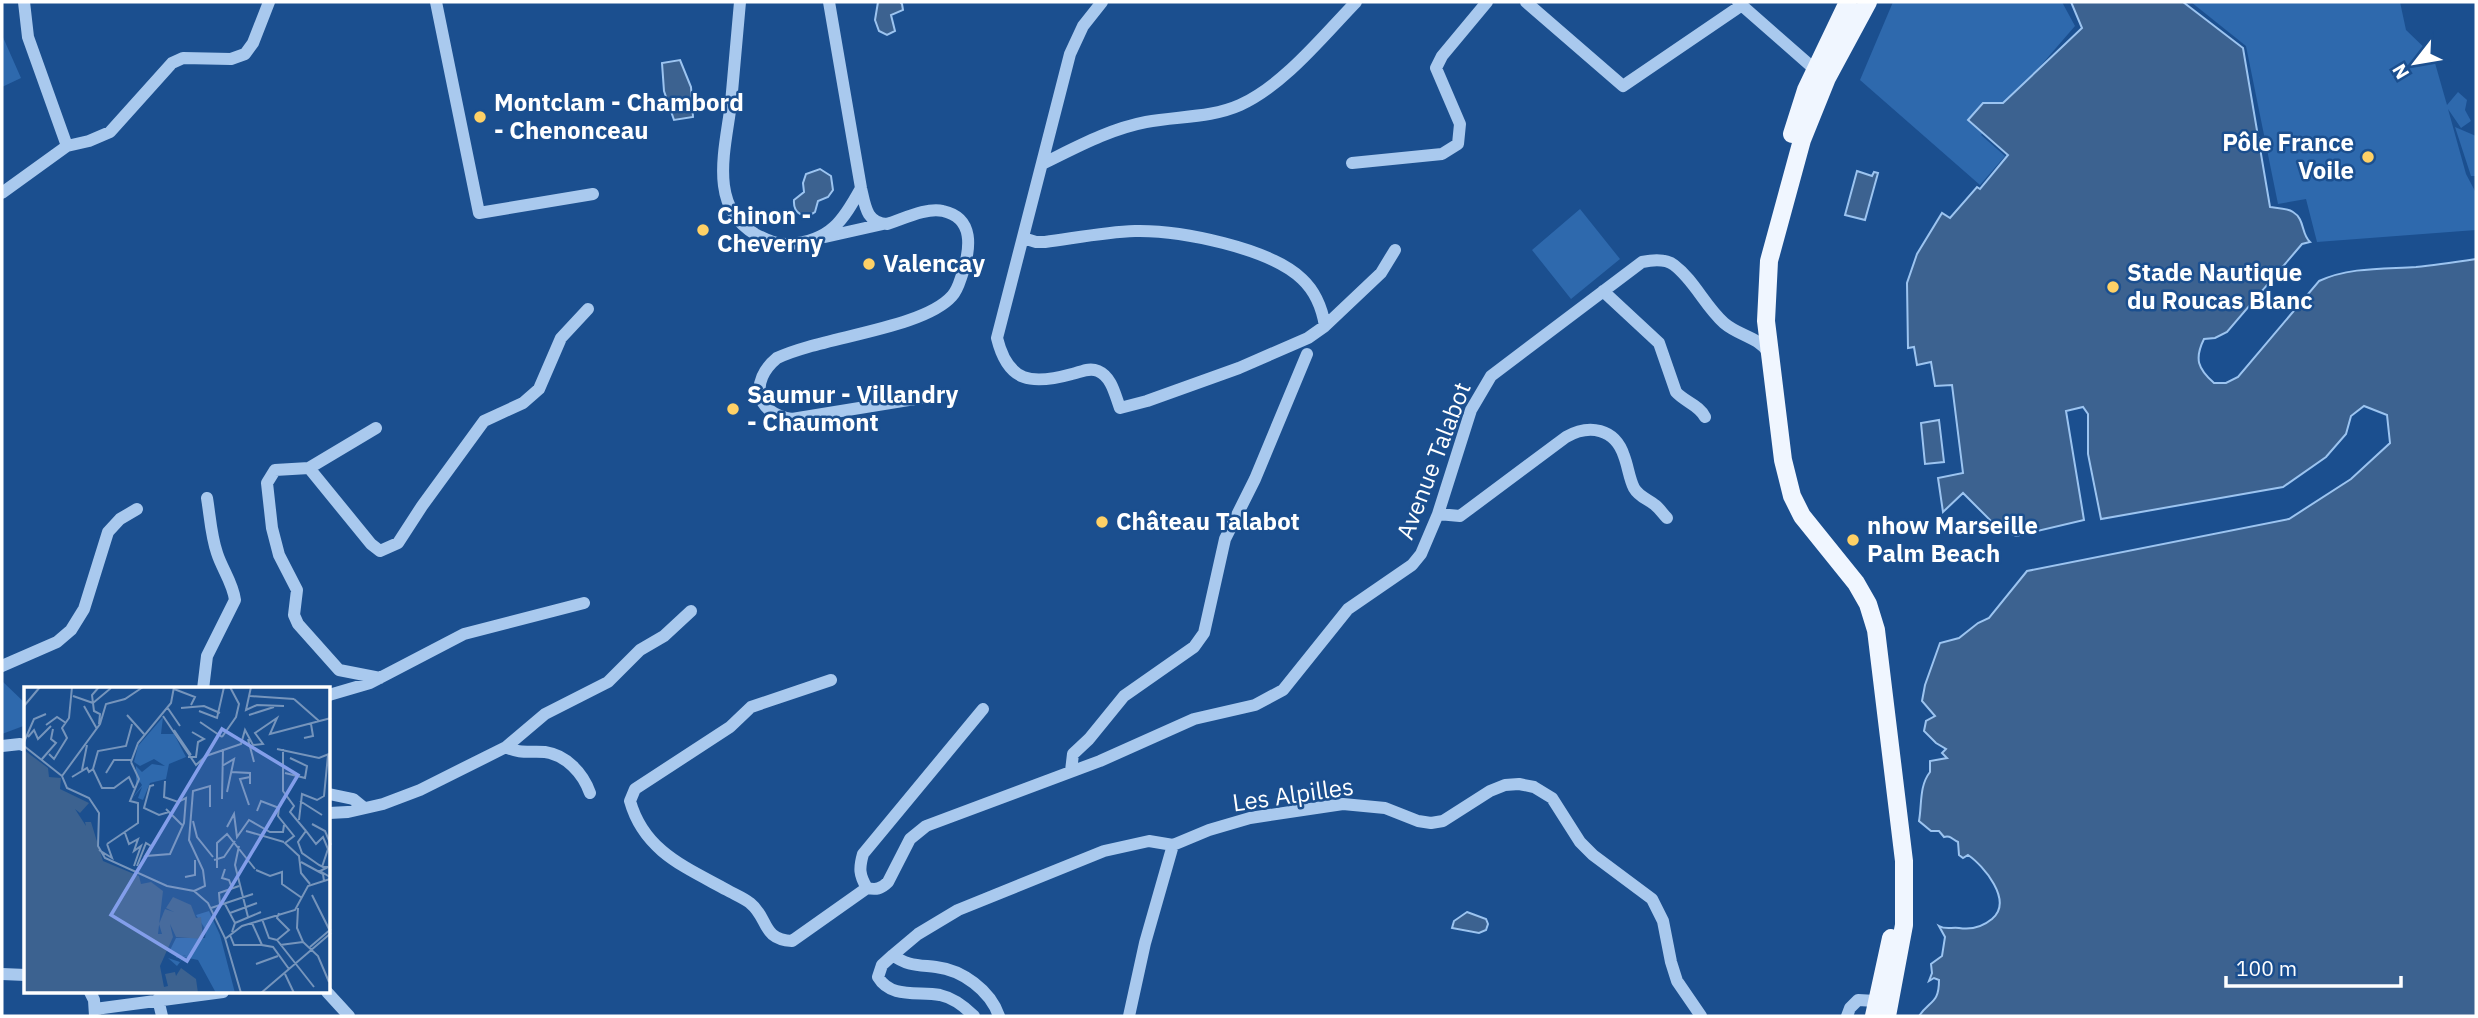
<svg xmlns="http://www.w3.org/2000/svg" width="2478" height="1018" viewBox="0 0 2478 1018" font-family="'IBM Plex Sans',sans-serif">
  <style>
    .green { fill: #2e69ad }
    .water { fill: #3c6290; stroke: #9cc4f0; stroke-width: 2 }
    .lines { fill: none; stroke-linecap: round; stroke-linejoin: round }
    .minor { stroke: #a9c9ee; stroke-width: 12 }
    .major { stroke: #f0f6ff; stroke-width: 18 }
    .poi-dot { fill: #ffd166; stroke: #1b4f8f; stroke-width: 2.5 }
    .labels { text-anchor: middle; stroke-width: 5; stroke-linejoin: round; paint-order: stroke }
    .poi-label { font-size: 24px; font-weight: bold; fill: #fff; stroke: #1b4f8f; text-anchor: start }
    .street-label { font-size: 24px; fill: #fff; stroke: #1b4f8f }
    .inset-road { fill: none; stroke: #7695bc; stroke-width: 2 }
    .view { fill: #839eea; fill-opacity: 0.15; stroke: #839eea; stroke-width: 3.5 }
    .inset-edge { fill: none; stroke: #fff; stroke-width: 3.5 }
  </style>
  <rect width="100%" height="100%" fill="#1b4f8f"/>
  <!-- green -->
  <path class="green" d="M 1893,2 L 2062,2 L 2075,26 L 1981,135 L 2005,156 L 1980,185 L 1860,80 Z
    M 2191,2 L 2400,2 L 2406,30 L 2433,56 L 2447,105 L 2458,92 L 2467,100 L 2465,110 L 2471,121 L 2461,128 L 2448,109 L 2466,174 L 2476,193 L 2476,230 L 2317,242 L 2306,199 L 2278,204 L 2246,46 Z
    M 2,35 L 21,78 L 2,87 Z
    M 2455,127 L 2476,136 L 2476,176 L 2471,176 Z
    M 1580,209 L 1620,259 L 1571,299 L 1532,250 Z
    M 2,681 L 26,704 L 26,725 L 2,734 Z"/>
  <!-- water -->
  <path class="water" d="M 878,2 L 900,2 L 902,4 L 903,10 L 891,15 L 895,31 L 887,35 L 879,31 L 875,20 Z
    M 2071,2 L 2183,2 L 2243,48 L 2270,207 C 2276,208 2288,208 2293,212 C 2305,219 2301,234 2310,242 L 2302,244 L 2227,332 L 2215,338 L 2204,339 C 2194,359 2198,369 2214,383 L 2226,383 L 2238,377 L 2319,281 C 2349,267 2384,269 2416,267 C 2436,265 2456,262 2476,259 L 2476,1016 L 1919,1016 C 1930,1000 1939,1004 1939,980 L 1934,978 L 1929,981 L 1932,973 L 1931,964 L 1942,956 L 1945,937 L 1939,926 C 1946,930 1951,927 1959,928 C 1971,930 1981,928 1992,919 C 2014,901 1983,865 1968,855 L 1963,858 L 1959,855 L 1958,842 C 1952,839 1950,835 1944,837 L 1939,831 L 1931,831 L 1919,821 C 1922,805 1919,786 1930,772 L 1930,761 L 1947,758 L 1942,753 L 1946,749 L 1936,743 L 1924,731 L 1926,721 L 1935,716 L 1922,701 L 1925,685 L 1940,643 L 1959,638 L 1978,623 L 1989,618 L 2027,571 L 2289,519 L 2351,479 L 2390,443 L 2387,415 L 2364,406 L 2351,416 L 2346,434 L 2326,457 L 2283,487 L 2101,519 L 2088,454 L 2088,414 L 2083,407 L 2066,411 L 2084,520 L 2016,536 L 1998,528 L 1963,493 L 1943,512 L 1938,478 L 1963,473 L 1952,385 L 1935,386 L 1931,362 L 1917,365 L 1914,347 L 1908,348 L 1907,283 L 1917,254 L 1942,213 L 1950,218 L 1977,187 L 1980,189 L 2008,155 L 1968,120 L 1983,103 L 2003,103 L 2082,28 Z
    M 680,60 L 691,87 L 693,117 L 674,120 L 664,91 L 662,63 Z
    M 820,169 L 831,176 L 833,190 L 828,197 L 818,201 L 815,212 C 804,220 793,213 794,200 L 804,192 L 803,183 L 806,174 Z
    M 1857,171 L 1872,176 L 1874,172 L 1878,173 L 1865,220 L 1845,215 Z
    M 1939,420 L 1944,462 L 1925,464 L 1921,423 Z
    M 1467,912 L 1486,919 L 1488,924 L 1486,930 L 1479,933 L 1452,928 L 1454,921 Z"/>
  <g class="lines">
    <!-- minor -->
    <path class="minor" d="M 24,2 L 28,37 L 67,146
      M 436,2 L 479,213 L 593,194
      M 740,2 C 737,35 734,69 731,103 C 726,147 707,206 755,234 C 767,240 777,245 790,244 C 830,241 843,221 861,188
      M 829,2 L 861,188 C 865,205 866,223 887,224 C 903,219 927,207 943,211 C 975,218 970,249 963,272 C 960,280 958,290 952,296 C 923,329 820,337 777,358 C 749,381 755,414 792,419 L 927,397
      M 1102,2 L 1083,26 L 1070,54 L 997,338 C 1008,383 1032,385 1072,374 C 1081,372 1089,367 1098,371 C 1112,377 1115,395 1120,408 L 1147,401 L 1239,368 L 1308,338 L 1325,326 L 1381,273 L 1395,250
      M 1526,2 L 1623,86 L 1742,5
      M 1738,2 L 1820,74
      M 1352,163 L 1442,154 L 1458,144 L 1460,124 L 1436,68 L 1442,56 L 1487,2
      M 1042,164 C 1075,148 1109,129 1146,122 C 1177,116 1211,118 1240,105 C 1284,85 1323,36 1356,2
      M 2,193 L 67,146 L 89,141 L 110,132 L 172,63 L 183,58 L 231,59 L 245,54 L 253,43 L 269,2
      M 825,237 L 883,224
      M 1023,238 L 1036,242 L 1045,242 C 1075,238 1105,232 1135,231 C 1180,230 1270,248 1302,279 C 1316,292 1322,308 1325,326
      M 1603,291 L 1659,343 L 1676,392 C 1685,402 1699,405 1705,417
      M 376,428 L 309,468 L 275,470 L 267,483 L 272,528 L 279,555 L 297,590 L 294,615 L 298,624 L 339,670 L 380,678
      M 309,468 L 371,544 L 380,551 L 398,543 L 422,506 L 484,421 L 523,403 L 539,389 L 561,338 L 588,309
      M 1438,514 L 1460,516 L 1566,437 C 1589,424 1615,428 1624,456 C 1628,466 1629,478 1634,488 C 1639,497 1648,499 1655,505 C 1660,509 1663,514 1667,518
      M 2,666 L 57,642 L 71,630 L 84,609 L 108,532 L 120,519 L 137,509
      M 831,680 L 751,707 L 730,727 L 635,789 L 630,801 C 644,851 685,867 727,890 C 734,894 744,898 750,903 C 769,918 761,939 792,941 L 867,888 C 876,890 881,889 888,882 L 910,839 L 926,826 L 1100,761 L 1194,719 L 1255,705 L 1283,690 L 1348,609 L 1412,565 L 1421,554 L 1438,514 L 1471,410 L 1491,376 L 1642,262 C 1652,260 1666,259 1674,265 C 1694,280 1705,306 1724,323 C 1739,336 1757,336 1769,353
      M 203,689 L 207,656 L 235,600 C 233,583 222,569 217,553 C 211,536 210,516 207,498
      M 329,695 L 370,683 L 464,634 L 584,603
      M 2,746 L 20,744 L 26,746
      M 506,747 C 518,754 531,751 545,752 C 566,755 583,773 590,793
      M 1071,771 L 1073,754 L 1089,739 L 1124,696 L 1194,647 L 1204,633 L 1225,539 L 1255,479 L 1307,354
      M 329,794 L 353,799 L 364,808
      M 329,813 L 348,812 L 383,804 L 420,790 L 506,747 L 545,714 L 608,682 L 640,650 L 664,636 L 691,611
      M 867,888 C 859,875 859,868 863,854 L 983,709
      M 893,955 C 906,966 920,965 936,967 C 962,970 990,990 999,1016
      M 2,974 L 26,975
      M 90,992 L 94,1000 L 95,1016
      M 327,992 L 349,1016
      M 158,999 L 162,1016
      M 95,1009 L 223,992
      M 974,1016 C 964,1006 954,998 940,995 C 918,991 891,999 878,977 L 882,965 L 893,955 L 918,934 L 958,910 L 1104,851 L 1149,841 L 1173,845 L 1209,830 L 1250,818 L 1343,804 L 1385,808 L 1418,821 L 1431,823 L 1443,821 L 1490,791 L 1505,785 L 1519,784 L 1534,787 L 1552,798 L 1580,842 L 1593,855 L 1652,899 L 1663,921 L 1671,962 L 1677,981 L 1701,1016
      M 1129,1016 L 1145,943 L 1173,845
      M 1847,1016 L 1850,1008 L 1858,1000 L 1876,1001 L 1882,1005"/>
    <!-- major -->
    <path class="major" d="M 1868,2 L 1827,78 L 1802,140 L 1769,261 L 1766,321 L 1783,460 L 1792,496 L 1802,516 L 1856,583 L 1868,604 L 1876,630 L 1904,861 L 1904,925 L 1887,1016
      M 1792,134 L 1806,90 L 1848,2
      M 1874,1016 L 1891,938"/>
  </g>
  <!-- markers -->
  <g class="poi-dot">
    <circle cx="480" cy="117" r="7"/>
    <circle cx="2368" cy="157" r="7"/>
    <circle cx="703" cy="230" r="7"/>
    <circle cx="869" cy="264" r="7"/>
    <circle cx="2113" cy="287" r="7"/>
    <circle cx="733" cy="409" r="7"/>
    <circle cx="1102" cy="522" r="7"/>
    <circle cx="1853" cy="540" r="7"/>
  </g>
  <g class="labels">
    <!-- poi labels -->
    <g class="poi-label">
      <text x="494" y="111">Montclam - Chambord<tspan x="494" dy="28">- Chenonceau</tspan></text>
      <text x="2354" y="151" text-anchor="end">Pôle France<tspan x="2354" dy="28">Voile</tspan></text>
      <text x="717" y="224">Chinon -<tspan x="717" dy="28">Cheverny</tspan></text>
      <text x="883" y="272">Valencay</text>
      <text x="2127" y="281">Stade Nautique<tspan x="2127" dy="28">du Roucas Blanc</tspan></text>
      <text x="747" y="403">Saumur - Villandry<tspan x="747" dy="28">- Chaumont</tspan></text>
      <text x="1116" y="530">Château Talabot</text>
      <text x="1867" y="534">nhow Marseille<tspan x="1867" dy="28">Palm Beach</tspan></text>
    </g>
    <!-- street labels -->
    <g class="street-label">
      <text transform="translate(1434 461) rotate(-69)" y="8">Avenue Talabot</text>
      <text transform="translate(1293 795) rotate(-8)" y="8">Les Alpilles</text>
    </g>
  </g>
  <!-- overview -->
  <g transform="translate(24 687)">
    <rect width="306" height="306" fill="#1b4f8f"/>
    <path d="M 139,30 L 137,47 L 150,47 L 162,70 L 145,77 L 142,92 L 126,96 L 119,113 L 114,111 L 118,100 L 107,113 L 118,98 L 116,95 L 112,98 L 112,79 L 118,85 L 128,77 L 141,79 L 130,72 L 116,79 L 110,75 L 114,59 ZM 185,224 L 196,248 L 211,306 L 192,306 L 174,273 L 160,270 L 153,279 L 144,271 L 156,275 L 158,270 L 162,268 L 152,271 L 154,267 L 145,265 L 152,251 L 181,251 L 182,243 L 172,228 Z" fill="#2e69ad"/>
    <path d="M 0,63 L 24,81 L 25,90 L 37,91 L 36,102 L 65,116 L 56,126 L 51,122 L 62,139 L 61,135 L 67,135 L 79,174 L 115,189 L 117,197 L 127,195 L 139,204 L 134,247 L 138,247 L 135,237 L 141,222 L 150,225 L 142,221 L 149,210 L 167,218 L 172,231 L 177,230 L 179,252 L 152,250 L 146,237 L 149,250 L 136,279 L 140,300 L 144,299 L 141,287 L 151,285 L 152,289 L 157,281 L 172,292 L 174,306 L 0,306 Z" fill="#3c6290"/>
    <path class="inset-road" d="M 227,0 L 222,23 L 233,18 L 260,19M 150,2 L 171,10 L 167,18M 49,9 L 69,16M 226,9 L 270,12M 270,12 L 295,34M 69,16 L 87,1M 0,19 L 16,0M 60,19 L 73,42M 143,20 L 156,39M 157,21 L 180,19 L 196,26M 175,24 L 193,31 L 200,0M 103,28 L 120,47M 225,28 L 250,20M 139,29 L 172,78 L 182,69 L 217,57 L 221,43 L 229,58 L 239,57 L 231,46 L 253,31 L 246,47 L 307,31M 176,35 L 198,50M 75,37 L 76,27 L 70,24 L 68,8 L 75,0M 22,38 L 33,30 L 42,36M 150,43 L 167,68M 4,50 L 10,43 L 14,52 L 27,39M 198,50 L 212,30 L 215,17 L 206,0M 280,51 L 289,49 L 287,37M 224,52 L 230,75M 0,55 L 10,32 L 22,27M 0,59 L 38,89 L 43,101 L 65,111 L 75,126 L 74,159 L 81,171 L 143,199 L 170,204 L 184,216 L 201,251 L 217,306M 253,62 L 295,71 L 305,67M 259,62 L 259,104 L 270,119 L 266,125 L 282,144M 25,67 L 30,72 L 43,51 L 38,41 L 45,31 L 48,0M 164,70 L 172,70 L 174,55 L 180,52 L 168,45M 18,72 L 32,56 L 27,52 L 29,42M 107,75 L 114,56 L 147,16 L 150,0M 198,79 L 210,72 L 203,105M 69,82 L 74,64 L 102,59 L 108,37M 58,83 L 63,58M 207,85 L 226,86 L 226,97M 82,86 L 90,73 L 107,73M 261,86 L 281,91 L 283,79 L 266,71M 38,89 L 76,37 L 82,17 L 101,12 L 119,0M 48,90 L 63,81 L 65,85 L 69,82 L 78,101 L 90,101 L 105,90 L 110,101M 130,98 L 126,99 L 120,121 L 135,128 L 145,125M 198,112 L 199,62M 276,114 L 298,128M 225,118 L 216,92 L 226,90M 142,122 L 158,138M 233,124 L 237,114 L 255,121 L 254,129 L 270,149 L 261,156 L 275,169 L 277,186 L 286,197M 275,133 L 278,107 L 293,113 L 300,109 L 304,68M 169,134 L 173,150 L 189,170M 288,137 L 301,144 L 307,158M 203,140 L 210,127 L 213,150 L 225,133 L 246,145 L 259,145 L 260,138M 222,144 L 260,155M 101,146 L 105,157 L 114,152 L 110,164 L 117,159 L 110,179M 83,157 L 114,136 L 114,116 L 106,114 L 115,92 L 107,75M 215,159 L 211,178 L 224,230M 75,163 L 88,171 L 83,157M 190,173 L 200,170 L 211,154M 277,175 L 299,187 L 300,194M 113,179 L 122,156 L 127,159 L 121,169 L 146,167 L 160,136 L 162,111 L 154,115 L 140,110 L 141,94M 298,180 L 304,162 L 299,150 L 292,157 L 282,144 L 274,155 L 278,166 L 295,178 L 299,180 L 304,180 L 296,184 L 306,190M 193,181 L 193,156 L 203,147 L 231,182M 201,182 L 198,191 L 205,193 L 208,201M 232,183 L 246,189 L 258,185 L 258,197 L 278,211M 161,190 L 171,188 L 171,173M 170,204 L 181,199 L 179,183 L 165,153 L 169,104 L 186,99 L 186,120M 288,208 L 306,244M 201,217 L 211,236 L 208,245M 196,218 L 195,206 L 215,199M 187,221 L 229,207M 274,221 L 273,241 L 279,255 L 294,269 L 305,295M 206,226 L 233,216M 238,232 L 245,251 L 253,253M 211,236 L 237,225M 228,236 L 238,258 L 249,260 L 265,282M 206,248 L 210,258 L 238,258M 201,252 L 218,239 L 271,223 L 284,199 L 306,192M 253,253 L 290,300M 253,253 L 265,243 L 253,231 L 255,226M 256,258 L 279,255M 286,260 L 307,242M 232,277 L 254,269M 261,287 L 270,306M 237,306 L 307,246"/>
    <path class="view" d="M 198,42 L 274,88 L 163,274 L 87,228 Z"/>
    <rect width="306" height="306" class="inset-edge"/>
  </g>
  <!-- border -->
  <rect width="2478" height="1018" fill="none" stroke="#ffffff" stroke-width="7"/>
  <!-- north arrow -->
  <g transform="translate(2415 63) rotate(239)" stroke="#1b4f8f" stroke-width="5" paint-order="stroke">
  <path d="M0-5L12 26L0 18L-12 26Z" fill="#ffffff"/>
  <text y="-10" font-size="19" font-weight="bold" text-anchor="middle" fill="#ffffff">N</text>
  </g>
  <!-- scale -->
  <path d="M2226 976v10h175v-10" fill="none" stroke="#ffffff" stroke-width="3.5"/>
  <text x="2236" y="976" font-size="21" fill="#ffffff" stroke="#1b4f8f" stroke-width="5" paint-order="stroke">100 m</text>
</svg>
